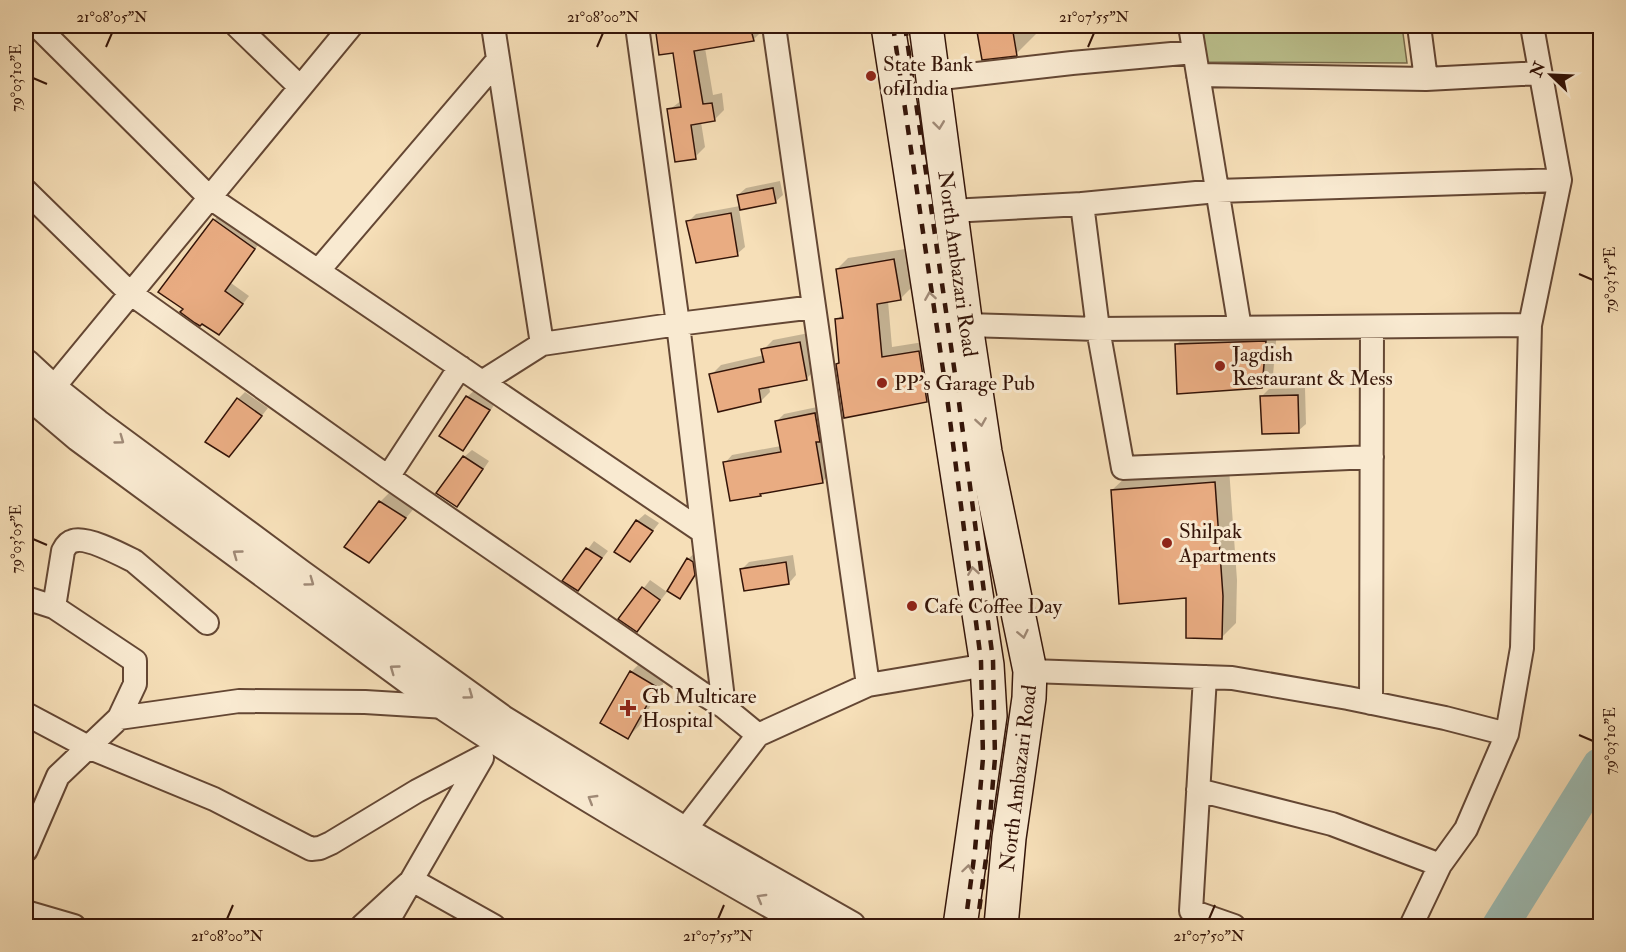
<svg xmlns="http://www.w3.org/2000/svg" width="1626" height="952" viewBox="0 0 1626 952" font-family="'IM FELL Double Pica',serif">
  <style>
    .green { fill: #bcc28f; stroke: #786b4c; stroke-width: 1.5 }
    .shadow { fill: #0003 }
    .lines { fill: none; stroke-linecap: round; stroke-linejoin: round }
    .river { stroke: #9dbcb4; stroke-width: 36 }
    .building { fill: #e9ac82; stroke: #341408; stroke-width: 1.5 }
    .minor-casing { stroke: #644734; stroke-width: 26 }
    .tertiary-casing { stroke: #644734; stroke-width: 32 }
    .secondary-casing { stroke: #341408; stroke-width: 36 }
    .minor { stroke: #f9ead1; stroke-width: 22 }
    .tertiary { stroke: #f9ead1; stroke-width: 28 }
    .secondary { stroke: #f9ead1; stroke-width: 33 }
    .rail { stroke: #341408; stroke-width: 4.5; stroke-dasharray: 10 10; stroke-linecap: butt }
    .oneway { stroke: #a08a77 }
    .ticks { fill: none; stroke: #341408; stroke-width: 2 }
    .poi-dot { fill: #8f2418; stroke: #f9ead1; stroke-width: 2 }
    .labels { text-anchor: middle; stroke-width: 6; stroke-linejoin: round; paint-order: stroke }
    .poi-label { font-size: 21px; fill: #341408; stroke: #f9ead1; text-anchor: start }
    .street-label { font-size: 21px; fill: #341408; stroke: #f9ead1 }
    .neatline { fill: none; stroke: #341408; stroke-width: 2 }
    .ticks-label { font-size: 15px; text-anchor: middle; fill: #341408 }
  </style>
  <rect width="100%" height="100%" fill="#f6dfb8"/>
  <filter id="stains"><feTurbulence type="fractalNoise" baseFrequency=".00333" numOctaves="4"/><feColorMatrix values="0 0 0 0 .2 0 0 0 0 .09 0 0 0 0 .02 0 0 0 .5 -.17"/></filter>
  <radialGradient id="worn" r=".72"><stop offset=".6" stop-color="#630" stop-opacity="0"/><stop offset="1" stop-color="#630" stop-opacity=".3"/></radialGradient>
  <!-- green -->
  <path class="green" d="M 1201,26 L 1402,26 L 1407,63 L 1207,62 Z"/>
  <!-- shadow -->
  <path class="shadow" d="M 657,26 L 762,26 L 763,30 L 753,40 L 705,48 L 713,95 L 722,93 L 724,110 L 714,120 L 701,122 L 705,147 L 695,157 L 669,110 L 682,100 L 674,51 L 660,53 Z
    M 978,26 L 1037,26 L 1038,32 L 1016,54 L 983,58 Z
    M 780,181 L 783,195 L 775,202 L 739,209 L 745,247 L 737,254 L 688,222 L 696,214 L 740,206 L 738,195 L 746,188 Z
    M 222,213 L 261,241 L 231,283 L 249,296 L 226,326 L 214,220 Z
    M 905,249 L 911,288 L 900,299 L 888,301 L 892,347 L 930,341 L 937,390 L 927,401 L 837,364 L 841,361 L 837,320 L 844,312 L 837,269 L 848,258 Z
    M 1277,330 L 1273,375 L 1261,386 L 1177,344 L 1188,333 Z
    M 809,333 L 816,369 L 806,379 L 769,386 L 770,392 L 761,401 L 711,375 L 721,365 L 764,355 L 763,350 L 773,340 Z
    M 1305,388 L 1306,424 L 1298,431 L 1262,396 L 1269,389 Z
    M 475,390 L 496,402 L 470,442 L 463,449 L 467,397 Z
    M 245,392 L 268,408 L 236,448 L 238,399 Z
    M 822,406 L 830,474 L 822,482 L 763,492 L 760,495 L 725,463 L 732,455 L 781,446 L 776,422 L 784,414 Z
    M 472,450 L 489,461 L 464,498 L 456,505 L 464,457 Z
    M 1229,468 L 1237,580 L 1236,623 L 1222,637 L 1188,597 L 1112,490 L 1127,476 Z
    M 392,490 L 416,506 L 380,549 L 347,547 L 380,502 Z
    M 645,514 L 659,523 L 630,560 L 637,521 Z
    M 594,541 L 608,551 L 578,590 L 565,580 Z
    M 696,552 L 701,566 L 687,590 L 680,597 L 688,559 Z
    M 793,555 L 796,575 L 789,583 L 742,569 L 749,562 Z
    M 650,580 L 667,592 L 637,630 L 620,619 Z
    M 642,661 L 668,675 L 639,726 L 628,737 L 631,672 Z"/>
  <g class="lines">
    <!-- river -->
    <path class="river" d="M 1500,926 L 1600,766"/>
  </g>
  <!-- building -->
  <path class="building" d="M 655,26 L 750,26 L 754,41 L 694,51 L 703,104 L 712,103 L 715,121 L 691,125 L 696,159 L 675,162 L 667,109 L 681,107 L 673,53 L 659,55 Z
    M 976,26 L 1012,26 L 1017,56 L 982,60 Z
    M 773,188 L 776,203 L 740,210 L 737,195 Z
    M 731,213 L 738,256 L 696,263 L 686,221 Z
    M 213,219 L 255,249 L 225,291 L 243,304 L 219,335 L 202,324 L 200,326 L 195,323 L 180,312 L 183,309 L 158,292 Z
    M 894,259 L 901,300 L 877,304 L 882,357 L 919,351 L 927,402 L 844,418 L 836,364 L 839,363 L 835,319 L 843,318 L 836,269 Z
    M 1266,341 L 1262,388 L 1177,394 L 1175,344 Z
    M 800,342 L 807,380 L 759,389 L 761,402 L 718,412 L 709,374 L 764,362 L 761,349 Z
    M 1298,395 L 1299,433 L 1262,434 L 1260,396 Z
    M 466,396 L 490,410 L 463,451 L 439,436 Z
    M 237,398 L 262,416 L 229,457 L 205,442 Z
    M 815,413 L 820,442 L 816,442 L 823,483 L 760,494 L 761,496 L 730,501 L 723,462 L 781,452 L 775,421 Z
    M 463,456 L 483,469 L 457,507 L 436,493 Z
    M 1215,482 L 1223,596 L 1222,639 L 1186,638 L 1186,598 L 1119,604 L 1111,490 Z
    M 379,501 L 406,518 L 369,563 L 344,547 Z
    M 636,520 L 653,531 L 630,562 L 614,552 Z
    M 586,548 L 602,558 L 578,591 L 562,581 Z
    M 687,558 L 693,562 L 695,575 L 680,599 L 667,591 Z
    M 786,562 L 789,584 L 744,591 L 740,569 Z
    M 642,587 L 660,600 L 637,632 L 618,619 Z
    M 630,671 L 657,687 L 628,739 L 600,723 Z"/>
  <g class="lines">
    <defs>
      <path id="minor" d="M 37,26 L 209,197 L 703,532
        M 237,26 L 300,87
        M 493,26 L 542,344
        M 637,26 L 678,324 L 724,707 L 758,735
        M 774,26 L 868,685
        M 1190,26 L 1240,328
        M 1419,26 L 1426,79 L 1540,73
        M 1532,26 L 1560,180
        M 1198,75 L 1426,79
        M 933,79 L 1072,63 L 1194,52
        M 26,191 L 130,293 L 388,477 L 700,692 L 724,707
        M 1082,204 L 1098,329 L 1123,468 L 1372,457
        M 950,211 L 1082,204 L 1217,191 L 1560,180 L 1530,325
        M 318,271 L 498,60
        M 952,327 L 966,325 L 1098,329 L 1530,325 L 1522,648 L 1507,734 L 1445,718 L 1348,698 L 1232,678 L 1030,671
        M 482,382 L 542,344 L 678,324 L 814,307
        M 43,400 L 351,26
        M 388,477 L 460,367
        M 26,598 L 54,607 L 135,661 L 135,684 L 119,718 L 58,776 L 26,850
        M 54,607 L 63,551 C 65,547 68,542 73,541 C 86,536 122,555 134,561 L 207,623
        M 1205,677 L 1191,911 L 1234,926
        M 1371,703 L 1372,327
        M 26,714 L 88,747 L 214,799 L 311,849 L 320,848 L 331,843 L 417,791 L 482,757
        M 119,718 L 239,701 L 365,702 L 446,707
        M 1198,790 L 1332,824 L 1440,865
        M 676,844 L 684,831 L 758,735 L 868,685 L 987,665
        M 26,912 L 74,926
        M 362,926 L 412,880 L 494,926
        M 385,926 L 482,758
        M 803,926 L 804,922
        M 1411,926 L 1440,865 L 1466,829 L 1507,734"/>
      <path id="tertiary" d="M 26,364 L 53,389 L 97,424 L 300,574 L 504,721 L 684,831 L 851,926
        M 26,392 L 79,437 L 446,707 C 558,782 675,849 791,915"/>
      <g id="secondary">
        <path d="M 888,26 L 987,665 L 990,716 L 960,926"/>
        <path id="s1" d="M 926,26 L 965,319 L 985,452 L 1030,671 L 1029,698 L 1009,838 L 1001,926"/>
      </g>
    </defs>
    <!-- minor casing -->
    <use href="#minor" class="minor-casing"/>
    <!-- tertiary casing -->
    <use href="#tertiary" class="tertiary-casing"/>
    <!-- secondary casing -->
    <use href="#secondary" class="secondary-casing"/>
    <!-- minor -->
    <use href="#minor" class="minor"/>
    <!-- tertiary -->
    <use href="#tertiary" class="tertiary"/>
    <!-- secondary -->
    <use href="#secondary" class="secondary"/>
    <!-- rail -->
    <path class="rail" d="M 893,26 L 947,397 L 981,661 L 983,758 L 975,850 L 965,926
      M 905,26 L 958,395 L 993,660 L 995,758 L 987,851 L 977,926"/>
  </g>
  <!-- one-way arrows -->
  <defs><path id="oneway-chevron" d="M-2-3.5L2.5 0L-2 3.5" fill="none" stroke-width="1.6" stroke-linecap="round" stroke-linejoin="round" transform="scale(1.5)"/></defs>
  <g class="oneway">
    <use href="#oneway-chevron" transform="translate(939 125) rotate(83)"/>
    <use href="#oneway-chevron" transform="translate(930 296) rotate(-99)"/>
    <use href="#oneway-chevron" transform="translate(981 422) rotate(81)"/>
    <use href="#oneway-chevron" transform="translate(120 440) rotate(36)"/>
    <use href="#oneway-chevron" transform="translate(237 554) rotate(-144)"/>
    <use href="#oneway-chevron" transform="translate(973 571) rotate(-99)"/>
    <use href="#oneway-chevron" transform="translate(310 582) rotate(36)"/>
    <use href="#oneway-chevron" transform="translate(1023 634) rotate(78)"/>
    <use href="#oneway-chevron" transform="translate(394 669) rotate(-144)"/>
    <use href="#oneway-chevron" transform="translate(469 695) rotate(36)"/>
    <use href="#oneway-chevron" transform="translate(592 799) rotate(-149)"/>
    <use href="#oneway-chevron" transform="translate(968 869) rotate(-82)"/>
    <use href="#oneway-chevron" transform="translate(761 898) rotate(-150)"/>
  </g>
  <!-- ticks -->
  <path class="ticks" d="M 106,47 L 112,33M 597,47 L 603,33M 1088,47 L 1094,33M 33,78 L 47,84M 1579,274 L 1593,280M 33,539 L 47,545M 1579,735 L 1593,741M 227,919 L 233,905M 718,919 L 724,905M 1209,919 L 1215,905"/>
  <!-- markers -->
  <g class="poi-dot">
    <circle cx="871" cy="76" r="6"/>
    <circle cx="1220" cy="366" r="6"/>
    <circle cx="882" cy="383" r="6"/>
    <circle cx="1167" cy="543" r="6"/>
    <circle cx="912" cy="606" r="6"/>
    <path d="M625 699h6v6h6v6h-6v6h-6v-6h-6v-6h6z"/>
  </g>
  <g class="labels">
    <!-- poi labels -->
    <g class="poi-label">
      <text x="883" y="71">State Bank<tspan x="883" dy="24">of India</tspan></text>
      <text x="1232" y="361">Jagdish<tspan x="1232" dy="24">Restaurant &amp; Mess</tspan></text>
      <text x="894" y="390">PP's Garage Pub</text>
      <text x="1179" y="538">Shilpak<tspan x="1179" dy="24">Apartments</tspan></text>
      <text x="924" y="613">Cafe Coffee Day</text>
      <text x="642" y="703">Gb Multicare<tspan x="642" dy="24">Hospital</tspan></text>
    </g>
    <!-- street labels -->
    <g class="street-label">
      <text dy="7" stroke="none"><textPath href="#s1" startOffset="240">North Ambazari Road</textPath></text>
      <text transform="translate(1018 778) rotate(-83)" y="7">North Ambazari Road</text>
    </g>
  </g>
  <!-- margin -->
  <rect width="1626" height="952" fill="none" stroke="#f6dfb8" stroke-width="66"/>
  <!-- north arrow -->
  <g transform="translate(1551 75) rotate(293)" stroke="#f9ead1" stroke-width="4.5" paint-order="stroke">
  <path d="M0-4.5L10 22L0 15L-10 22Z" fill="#341408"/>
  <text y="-9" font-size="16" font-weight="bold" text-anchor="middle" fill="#341408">N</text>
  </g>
  <rect x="33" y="33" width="1560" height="886" class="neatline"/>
  <g class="ticks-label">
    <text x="112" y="22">21°08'05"N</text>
    <text x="603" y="22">21°08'00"N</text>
    <text x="1094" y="22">21°07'55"N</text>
    <text transform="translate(16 78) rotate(-90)" y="5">79°03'10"E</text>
    <text transform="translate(1610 280) rotate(-90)" y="5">79°03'15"E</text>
    <text transform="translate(16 539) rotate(-90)" y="5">79°03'05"E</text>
    <text transform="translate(1610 741) rotate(-90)" y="5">79°03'10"E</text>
    <text x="227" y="941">21°08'00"N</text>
    <text x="718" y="941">21°07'55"N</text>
    <text x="1209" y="941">21°07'50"N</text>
  </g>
  <rect width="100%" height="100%" filter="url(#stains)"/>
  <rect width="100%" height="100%" fill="url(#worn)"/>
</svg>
